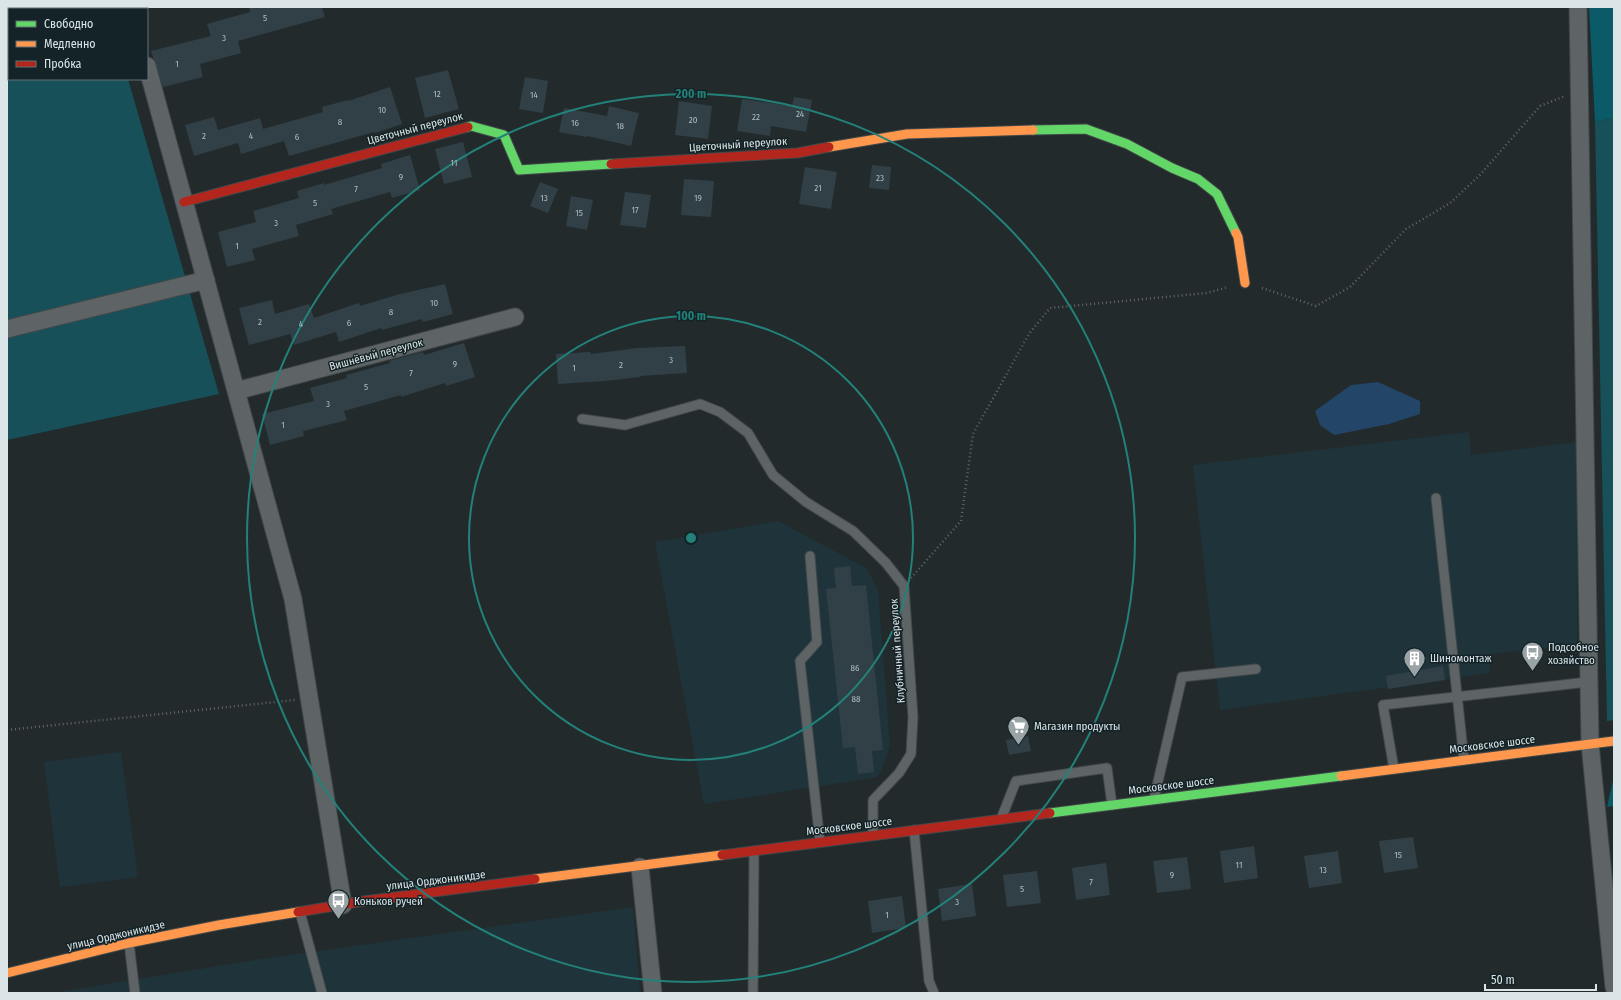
<svg xmlns="http://www.w3.org/2000/svg" width="1621" height="1000" viewBox="0 0 1621 1000" font-family="'Fira Sans Condensed',sans-serif">
  <style>
    .built { fill: #1f343a }
    .green { fill: #18505a }
    .forest { fill: #0b5a67 }
    .water { fill: #224568 }
    .building { fill: #304046 }
    .lines { fill: none; stroke-linecap: round; stroke-linejoin: round }
    .lane-casing { stroke: #41484a; stroke-width: 11 }
    .street-casing { stroke: #41484a; stroke-width: 19 }
    .fast-casing { stroke: #41484a; stroke-width: 11 }
    .slow-casing { stroke: #41484a; stroke-width: 11 }
    .jam-casing { stroke: #41484a; stroke-width: 11 }
    .path { stroke: #616668; stroke-width: 2.5; stroke-dasharray: 1 3; stroke-linecap: butt }
    .lane { stroke: #5e6466; stroke-width: 9 }
    .street { stroke: #5e6466; stroke-width: 17 }
    .fast { stroke: #63d668; stroke-width: 9 }
    .slow { stroke: #ff974d; stroke-width: 9 }
    .jam { stroke: #b3261e; stroke-width: 9 }
    .ring { fill: none; stroke: #23817a; stroke-width: 2 }
    .labels { text-anchor: middle; stroke-width: 3; stroke-linejoin: round; paint-order: stroke }
    .number-label { font-size: 9px; fill: #b0bcbf }
    .street-label { font-size: 11px; fill: #dbe5e7; stroke: #142327 }
    .poi-label { font-size: 11px; fill: #dbe5e7; stroke: #142327; text-anchor: start }
    .centre { fill: #23817a; stroke: #142327; stroke-width: 2 }
    .ring-label { font-size: 12px; text-anchor: middle; font-weight: bold; fill: #23817a; stroke: #142327; stroke-width: 3; stroke-linejoin: round; paint-order: stroke }
  </style>
  <rect width="100%" height="100%" fill="#222a2c"/>
  <!-- built -->
  <path class="built" d="M 1469,432 L 1471,455 L 1577,442 L 1577,645 L 1489,654 L 1490,673 L 1220,710 L 1193,465 Z
    M 778,521 L 866,568 L 878,589 L 890,746 L 881,771 L 877,777 L 704,804 L 655,542 Z
    M 121,752 L 138,877 L 60,887 L 44,762 Z
    M 633,907 L 640,993 L 52,993 L 262,959 Z"/>
  <!-- green -->
  <path class="green" d="M 7,7 L 107,7 L 108,9 L 9,9 L 9,79 L 128,79 L 219,394 L 7,440 Z
    M 1614,118 L 1614,720 L 1607,721 L 1595,122 Z"/>
  <!-- forest -->
  <path class="forest" d="M 1589,7 L 1614,7 L 1614,118 L 1595,122 Z
    M 1614,776 L 1614,806 L 1607,807 Z"/>
  <!-- water -->
  <path class="water" d="M 1378,382 L 1420,401 L 1420,414 L 1389,424 L 1334,435 L 1320,425 L 1315,411 L 1351,385 Z"/>
  <!-- building -->
  <path class="building" d="M 249,7 L 322,7 L 325,17 L 238,41 L 241,53 L 200,64 L 203,77 L 163,87 L 151,51 L 211,36 L 207,24 L 250,12 Z
    M 448,70 L 459,109 L 425,118 L 415,78 Z
    M 525,77 L 548,81 L 543,113 L 519,109 Z
    M 390,87 L 402,124 L 375,133 L 374,132 L 289,156 L 284,141 L 241,154 L 238,143 L 194,156 L 185,125 L 214,117 L 218,130 L 260,118 L 263,129 L 323,112 L 322,107 L 348,100 L 348,101 Z
    M 794,97 L 812,100 L 806,132 L 771,126 L 770,136 L 737,131 L 742,99 L 792,106 Z
    M 679,101 L 712,106 L 708,139 L 675,135 Z
    M 609,106 L 639,113 L 631,146 L 587,136 L 587,137 L 559,132 L 564,108 L 607,116 Z
    M 463,142 L 472,177 L 444,184 L 435,149 Z
    M 410,155 L 420,190 L 392,198 L 390,192 L 331,209 L 333,214 L 296,225 L 299,236 L 252,249 L 255,260 L 227,267 L 218,232 L 256,222 L 253,211 L 299,198 L 297,191 L 324,183 L 324,185 L 382,168 L 381,164 Z
    M 872,165 L 891,167 L 889,190 L 869,188 Z
    M 805,167 L 837,172 L 831,209 L 799,204 Z
    M 684,179 L 714,181 L 711,217 L 681,215 Z
    M 540,182 L 558,189 L 548,213 L 530,206 Z
    M 625,192 L 651,195 L 646,228 L 620,225 Z
    M 571,196 L 593,200 L 587,230 L 566,226 Z
    M 445,284 L 453,314 L 423,322 L 422,319 L 382,330 L 381,328 L 339,342 L 336,332 L 294,345 L 290,334 L 249,345 L 239,308 L 272,300 L 275,314 L 309,304 L 314,318 L 359,303 L 360,306 L 400,294 Z
    M 464,343 L 475,377 L 446,386 L 445,383 L 401,397 L 401,395 L 344,411 L 347,420 L 303,431 L 304,436 L 270,445 L 262,414 L 314,401 L 310,388 L 347,378 L 346,375 L 390,363 L 389,361 L 423,352 L 424,355 Z
    M 685,346 L 687,373 L 640,376 L 640,377 L 605,381 L 558,384 L 556,354 L 590,352 L 591,354 L 637,348 Z
    M 850,566 L 852,586 L 866,585 L 883,750 L 872,751 L 874,772 L 858,774 L 855,747 L 843,748 L 826,589 L 836,588 L 834,568 Z
    M 1443,666 L 1445,680 L 1388,689 L 1386,676 Z
    M 1028,736 L 1031,751 L 1009,755 L 1006,740 Z
    M 1413,837 L 1418,868 L 1384,873 L 1379,841 Z
    M 1254,846 L 1258,878 L 1224,883 L 1220,851 Z
    M 1338,851 L 1342,883 L 1309,888 L 1304,856 Z
    M 1187,857 L 1191,889 L 1157,893 L 1153,861 Z
    M 1106,863 L 1110,895 L 1076,900 L 1072,868 Z
    M 1037,871 L 1041,903 L 1007,907 L 1003,875 Z
    M 972,884 L 976,916 L 942,921 L 938,889 Z
    M 902,896 L 906,928 L 872,933 L 868,901 Z"/>
  <g class="lines">
    <defs>
      <path id="lane" d="M 582,419 L 625,425 L 700,404 L 720,412 L 748,433 L 773,475 L 806,502 L 853,531 L 886,563 L 904,586 L 913,717 L 911,754 L 899,773 L 873,800 L 873,835
        M 1436,498 L 1464,760
        M 810,556 L 817,642 L 800,661 L 820,842
        M 1394,769 L 1383,705 L 1588,682
        M 1154,799 L 1182,677 L 1256,669
        M 1001,819 L 1016,781 L 1107,768 L 1112,805
        M 914,830 L 929,981 L 934,993
        M 300,912 L 322,993
        M 129,943 L 135,993
        M 753,993 L 754,851"/>
      <path id="street" d="M 131,7 L 131,9
        M 1578,7 L 1590,744 L 1614,987
        M 147,66 L 293,599 L 343,905
        M 7,329 L 206,280
        M 236,391 L 515,317
        M 640,867 L 653,993"/>
      <path id="fast" d="M 468,127 L 471,126 L 504,135 L 519,170 L 611,164
        M 1033,130 L 1086,129 L 1127,144 L 1172,168 L 1198,179 L 1217,194 L 1236,233
        M 1050,813 L 1341,776"/>
      <path id="slow" d="M 829,147 L 907,134 L 1033,130
        M 1236,233 L 1238,237 L 1245,283
        M 1341,776 L 1614,741
        M 535,879 L 722,855
        M 7,973 L 129,943 L 219,925 L 298,912"/>
      <path id="jam" d="M 611,164 L 797,153 L 829,147
        M 184,202 L 468,127
        M 722,855 L 1050,813
        M 298,912 L 364,901 L 535,879"/>
    </defs>
    <!-- lane casing -->
    <use href="#lane" class="lane-casing"/>
    <!-- street casing -->
    <use href="#street" class="street-casing"/>
    <!-- fast casing -->
    <use href="#fast" class="fast-casing"/>
    <!-- slow casing -->
    <use href="#slow" class="slow-casing"/>
    <!-- jam casing -->
    <use href="#jam" class="jam-casing"/>
    <!-- path -->
    <path class="path" d="M 1262,288 L 1316,306 L 1350,287 L 1406,229 L 1450,203 L 1479,176 L 1540,106 L 1565,96
      M 911,578 L 961,521 L 973,434 L 1029,334 L 1050,308 L 1207,293 L 1228,287
      M 7,730 L 295,700"/>
    <!-- lane -->
    <use href="#lane" class="lane"/>
    <!-- street -->
    <use href="#street" class="street"/>
    <!-- fast -->
    <use href="#fast" class="fast"/>
    <!-- slow -->
    <use href="#slow" class="slow"/>
    <!-- jam -->
    <use href="#jam" class="jam"/>
  </g>
  <!-- distance rings -->
  <g class="ring">
    <circle cx="691" cy="538" r="222"/>
    <circle cx="691" cy="538" r="444"/>
  </g>
  <!-- icons -->
  <defs>
    <symbol id="bus-pin" viewBox="-11 -11 22 30"><path d="M0 17L-7.5 6A9.5 9.5 0 1 1 7.5 6Z" fill="#9aa4a6" stroke="#142327"/><path d="M-5-6H5V4H4V6H2V4H-2V6H-4V4H-5ZM-3.5-4V0h7V-4ZM-3.5 1.2v1.5H-2V1.2ZM2 1.2v1.5H3.5V1.2Z" fill="#fff"/></symbol>
    <symbol id="building-pin" viewBox="-11 -11 22 30"><path d="M0 17L-7.5 6A9.5 9.5 0 1 1 7.5 6Z" fill="#9aa4a6" stroke="#142327"/><path d="M-4-6H4V6H1V3H-1V6H-4ZM-2.5-4.3h1.7v1.8h-1.7ZM.8-4.3h1.7v1.8H.8ZM-2.5-1h1.7V.8h-1.7ZM.8-1h1.7V.8H.8Z" fill="#fff"/></symbol>
    <symbol id="supermarket-pin" viewBox="-11 -11 22 30"><path d="M0 17L-7.5 6A9.5 9.5 0 1 1 7.5 6Z" fill="#9aa4a6" stroke="#142327"/><path d="M-6-5.5h2.5l.6 2H6L4.5 2H-2.5L-4.4-4H-6ZM-1.5 3.2a1.3 1.3 0 1 0 .1 0ZM3 3.2a1.3 1.3 0 1 0 .1 0Z" fill="#fff"/></symbol>
  </defs>
  <g fill-rule="evenodd">
    <use href="#bus-pin" x="1520" y="640" width="25" height="34"/>
    <use href="#building-pin" x="1402" y="646" width="25" height="34"/>
    <use href="#supermarket-pin" x="1006" y="714" width="25" height="34"/>
    <use href="#bus-pin" x="326" y="888" width="25" height="34"/>
  </g>
  <g class="labels">
    <!-- number labels -->
    <g class="number-label">
      <text x="265" y="21">5</text>
      <text x="224" y="41">3</text>
      <text x="177" y="67">1</text>
      <text x="437" y="97">12</text>
      <text x="534" y="98">14</text>
      <text x="382" y="113">10</text>
      <text x="800" y="117">24</text>
      <text x="756" y="120">22</text>
      <text x="693" y="123">20</text>
      <text x="340" y="125">8</text>
      <text x="575" y="126">16</text>
      <text x="620" y="129">18</text>
      <text x="204" y="139">2</text>
      <text x="251" y="139">4</text>
      <text x="297" y="140">6</text>
      <text x="454" y="166">11</text>
      <text x="401" y="180">9</text>
      <text x="880" y="181">23</text>
      <text x="818" y="191">21</text>
      <text x="356" y="192">7</text>
      <text x="544" y="201">13</text>
      <text x="698" y="201">19</text>
      <text x="315" y="206">5</text>
      <text x="635" y="213">17</text>
      <text x="579" y="216">15</text>
      <text x="276" y="226">3</text>
      <text x="237" y="249">1</text>
      <text x="434" y="306">10</text>
      <text x="391" y="315">8</text>
      <text x="260" y="325">2</text>
      <text x="349" y="326">6</text>
      <text x="301" y="327">4</text>
      <text x="671" y="363">3</text>
      <text x="455" y="367">9</text>
      <text x="621" y="368">2</text>
      <text x="574" y="371">1</text>
      <text x="411" y="376">7</text>
      <text x="366" y="390">5</text>
      <text x="328" y="407">3</text>
      <text x="283" y="428">1</text>
      <text x="855" y="671">86</text>
      <text x="856" y="702">88</text>
      <text x="1398" y="858">15</text>
      <text x="1239" y="868">11</text>
      <text x="1323" y="873">13</text>
      <text x="1172" y="878">9</text>
      <text x="1091" y="885">7</text>
      <text x="1022" y="892">5</text>
      <text x="957" y="905">3</text>
      <text x="887" y="918">1</text>
    </g>
    <!-- street labels -->
    <g class="street-label">
      <text transform="translate(415 128) rotate(-15)" y="4">Цветочный переулок</text>
      <text transform="translate(738 144) rotate(-4)" y="4">Цветочный переулок</text>
      <text transform="translate(376 354) rotate(-15)" y="4">Вишнёвый переулок</text>
      <text transform="translate(897 651) rotate(-94)" y="4">Клубничный переулок</text>
      <text transform="translate(1492 744) rotate(-7)" y="4">Московское шоссе</text>
      <text transform="translate(1171 785) rotate(-7)" y="4">Московское шоссе</text>
      <text transform="translate(849 826) rotate(-7)" y="4">Московское шоссе</text>
      <text transform="translate(436 880) rotate(-7)" y="4">улица Орджоникидзе</text>
      <text transform="translate(116 935) rotate(-13)" y="4">улица Орджоникидзе</text>
    </g>
    <!-- poi labels -->
    <g class="poi-label">
      <text x="1548" y="651">Подсобное<tspan x="1548" dy="13">хозяйство</tspan></text>
      <text x="1430" y="662">Шиномонтаж</text>
      <text x="1034" y="730">Магазин продукты</text>
      <text x="354" y="905">Коньков ручей</text>
    </g>
  </g>
  <circle cx="691" cy="538" r="6" class="centre"/>
  <g class="ring-label">
    <text x="691" y="98">200 m</text>
    <text x="691" y="320">100 m</text>
  </g>
  <!-- border -->
  <rect width="1621" height="1000" fill="none" stroke="#dbe5e7" stroke-width="16"/>
  <!-- legend -->
  <rect x="8" y="8" width="140" height="72" fill="#142327" stroke="#647174"/>
  <rect x="16" y="21" width="20" height="6" fill="#63d668" stroke="#647174"/>
  <text x="44" y="28" font-size="12" fill="#dbe5e7">Свободно</text>
  <rect x="16" y="41" width="20" height="6" fill="#ff974d" stroke="#647174"/>
  <text x="44" y="48" font-size="12" fill="#dbe5e7">Медленно</text>
  <rect x="16" y="61" width="20" height="6" fill="#b3261e" stroke="#647174"/>
  <text x="44" y="68" font-size="12" fill="#dbe5e7">Пробка</text>
  <!-- scale -->
  <path d="M1485 984v6h111v-6" fill="none" stroke="#dbe5e7" stroke-width="2"/>
  <text x="1491" y="984" font-size="12" fill="#dbe5e7" stroke="#142327" stroke-width="3" paint-order="stroke">50 m</text>
</svg>
